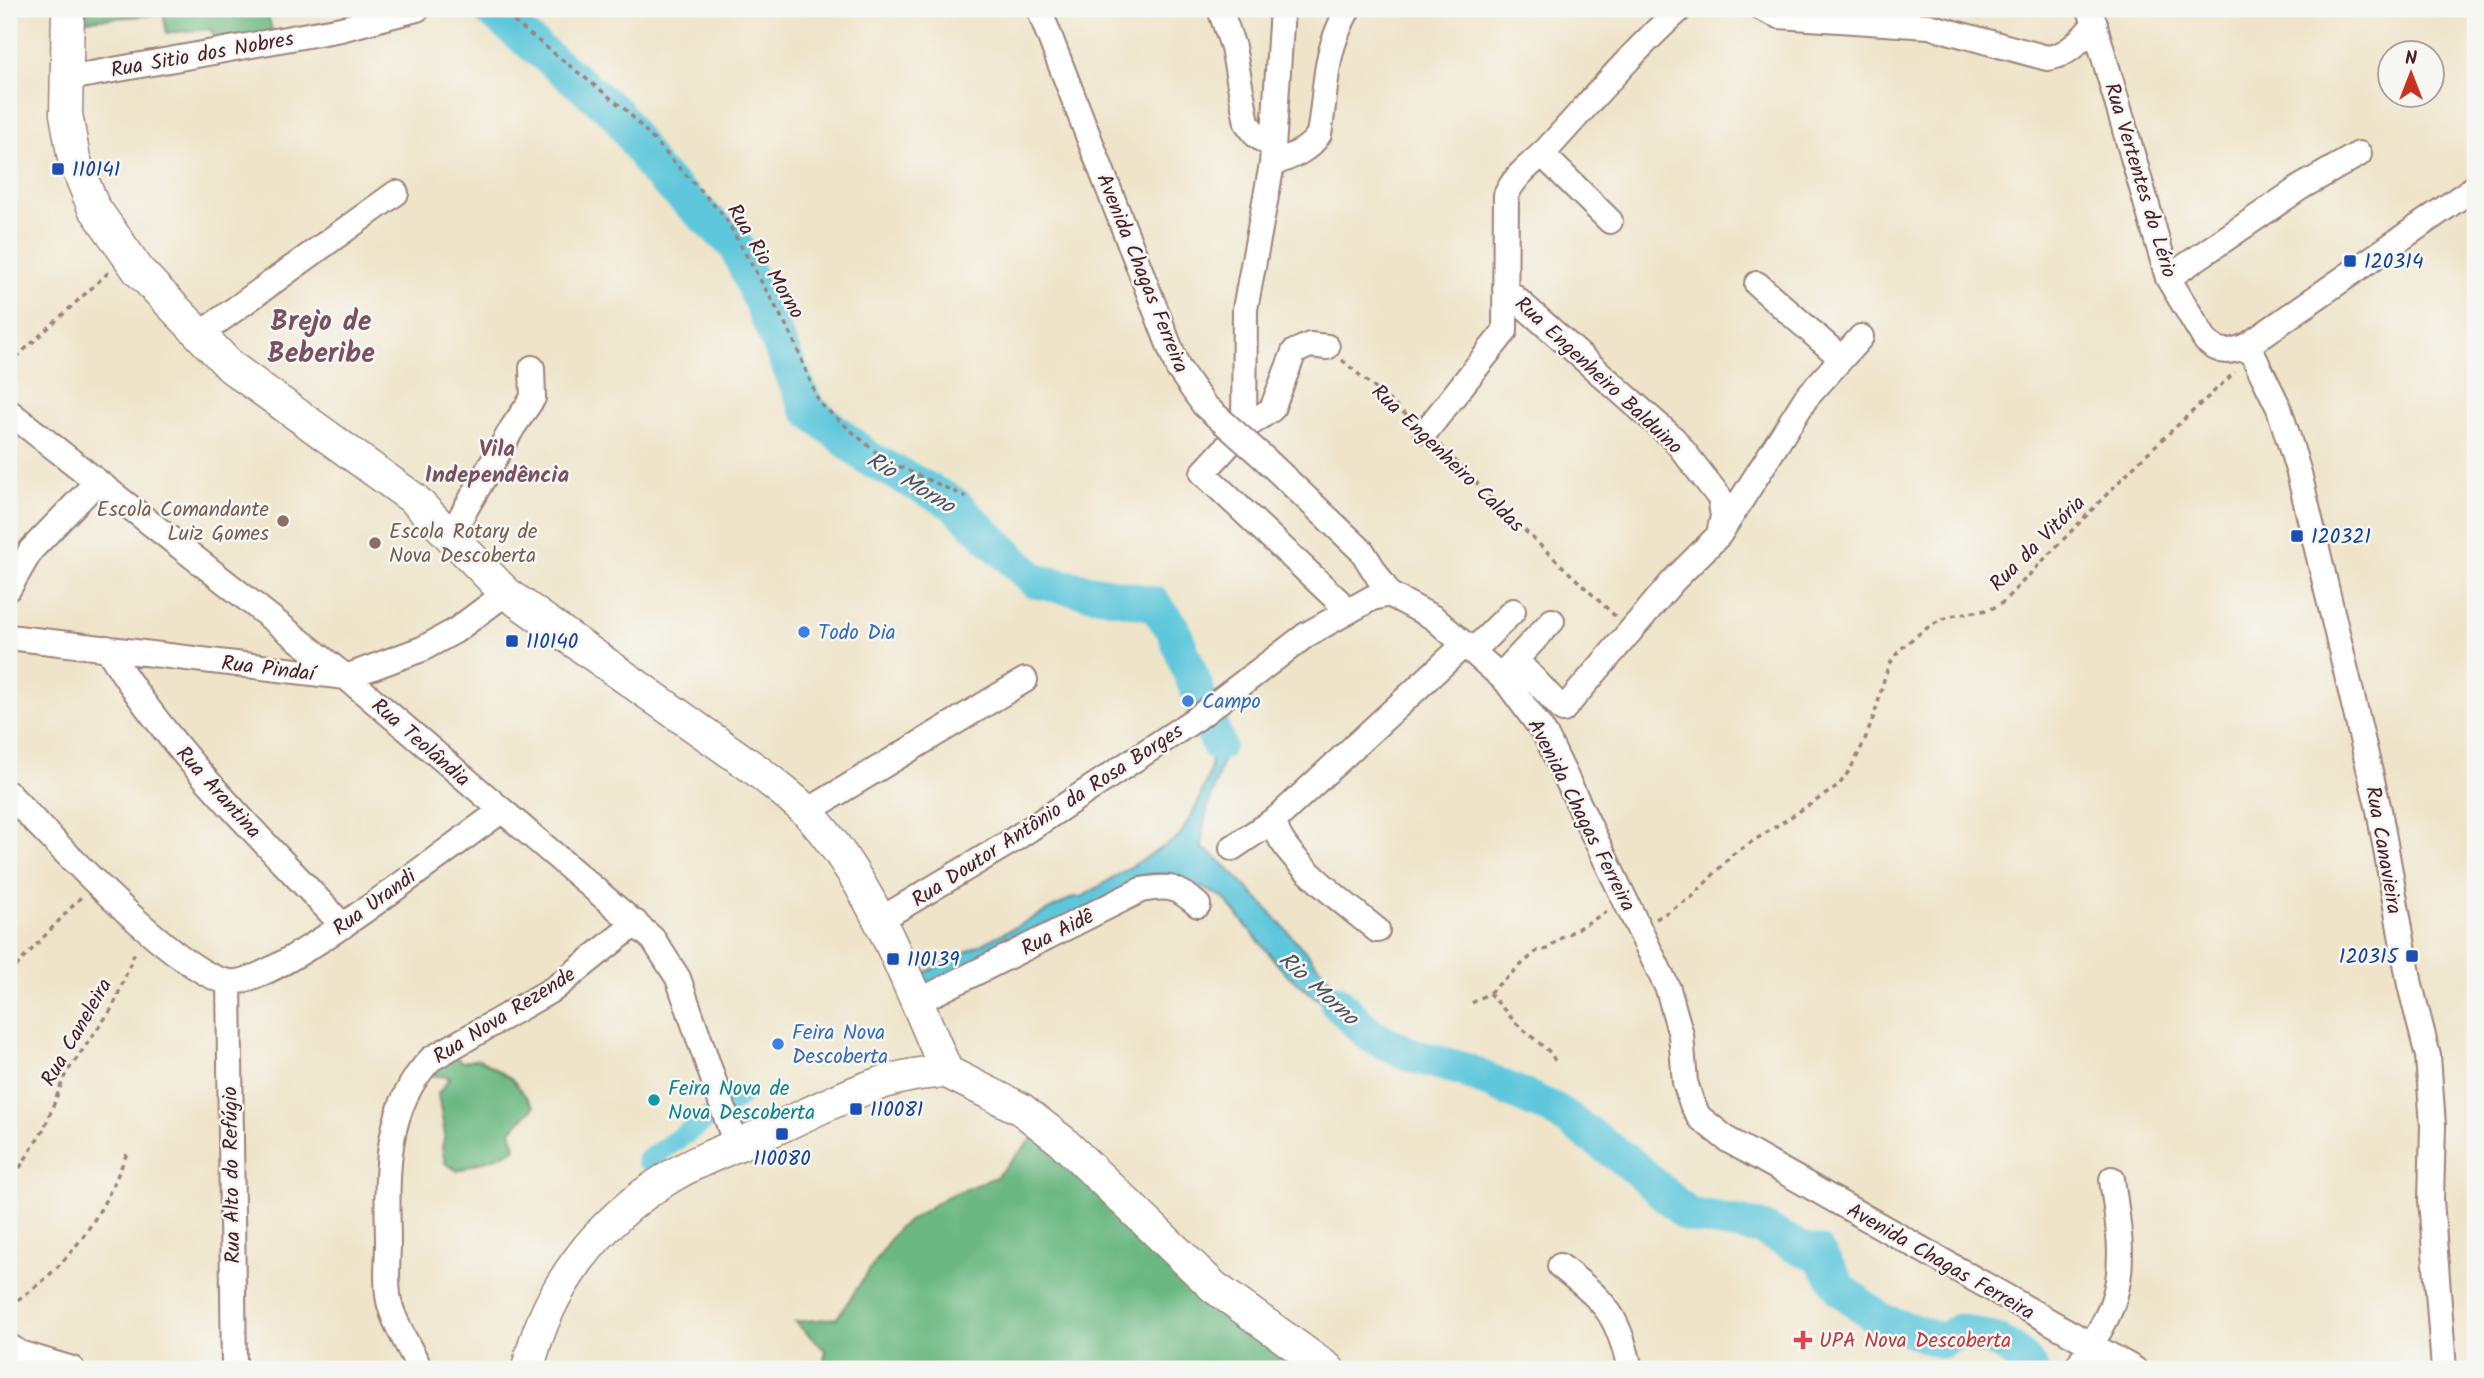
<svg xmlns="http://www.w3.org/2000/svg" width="2484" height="1378" viewBox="0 0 2484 1378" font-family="Kalam,sans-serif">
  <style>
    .forest { fill: #6cb882; stroke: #5b6c56; stroke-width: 2 }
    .water { fill: #5fc7db; stroke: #547383; stroke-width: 2 }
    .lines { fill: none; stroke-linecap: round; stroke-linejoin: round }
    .canal { stroke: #5fc7db; stroke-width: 21 }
    .river { stroke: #5fc7db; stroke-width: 35 }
    .minor-casing { stroke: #9c827a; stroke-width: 28 }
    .major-casing { stroke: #9c827a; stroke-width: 35 }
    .path { stroke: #9c827a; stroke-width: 3.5; stroke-dasharray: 5 5; stroke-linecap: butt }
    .minor { stroke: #fff; stroke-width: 24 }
    .major { stroke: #fff; stroke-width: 32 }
    .minor-bridge-casing { stroke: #9c827a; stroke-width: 28; stroke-linecap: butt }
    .minor-bridge { stroke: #fff; stroke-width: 24 }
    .transit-dot { fill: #1a4fb4; stroke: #f6f6f2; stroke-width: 2.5 }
    .education-dot { fill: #8d6e63; stroke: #f6f6f2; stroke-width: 2.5 }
    .shop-dot { fill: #3f7fe0; stroke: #f6f6f2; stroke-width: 2.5 }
    .culture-dot { fill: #0f9aa8; stroke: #f6f6f2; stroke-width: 2.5 }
    .health-dot { fill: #e0444e; stroke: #f6f6f2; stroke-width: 2.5 }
    .labels { text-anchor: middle; stroke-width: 5; stroke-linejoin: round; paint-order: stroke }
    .street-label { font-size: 21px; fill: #4a1f2b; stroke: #f6f6f2 }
    .transit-label { font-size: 21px; fill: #164399; stroke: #f6f6f2; text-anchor: start }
    .education-label { font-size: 21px; fill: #785e54; stroke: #f6f6f2; text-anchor: end }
    .shop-label { font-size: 21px; fill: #366cbe; stroke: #f6f6f2; text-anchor: start }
    .culture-label { font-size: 21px; fill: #0d838f; stroke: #f6f6f2; text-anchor: start }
    .health-label { font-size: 21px; fill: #be3a42; stroke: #f6f6f2; text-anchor: start }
    .neighbourhood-label { font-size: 23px; font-weight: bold; fill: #7b5063; stroke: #f6f6f2 }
    .water-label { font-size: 23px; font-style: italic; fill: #505160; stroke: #f6f6f2 }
    .district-label { font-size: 28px; font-weight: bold; fill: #7b5063; stroke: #f6f6f2 }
  </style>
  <rect width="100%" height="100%" fill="#f6f6f2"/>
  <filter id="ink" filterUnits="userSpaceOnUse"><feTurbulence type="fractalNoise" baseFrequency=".0143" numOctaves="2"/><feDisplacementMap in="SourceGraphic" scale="14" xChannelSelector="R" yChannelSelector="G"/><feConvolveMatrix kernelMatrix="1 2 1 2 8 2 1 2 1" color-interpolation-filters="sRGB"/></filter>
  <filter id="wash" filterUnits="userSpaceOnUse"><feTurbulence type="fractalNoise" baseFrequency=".00686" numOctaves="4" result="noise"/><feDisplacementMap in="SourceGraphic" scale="28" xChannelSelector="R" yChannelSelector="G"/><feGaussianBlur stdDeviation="1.57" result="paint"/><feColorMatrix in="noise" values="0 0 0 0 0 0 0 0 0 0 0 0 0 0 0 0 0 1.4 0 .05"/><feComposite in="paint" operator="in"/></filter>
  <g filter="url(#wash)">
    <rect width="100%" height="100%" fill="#efe4c9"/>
    <!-- forest -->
    <path class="forest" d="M 76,9 L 266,9 L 273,33 L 218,43 L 210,29 L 167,33 L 163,14 L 76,21 Z
      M 454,1055 L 462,1062 L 479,1059 L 512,1079 L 534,1107 L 511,1130 L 515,1149 C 496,1159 477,1162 458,1171 L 445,1163 L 442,1147 L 445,1135 L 438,1094 L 450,1077 L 430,1075 Z
      M 1036,1135 L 1311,1369 L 822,1369 L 826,1351 L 795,1322 L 837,1318 L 898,1228 L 946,1197 L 996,1177 Z"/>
    <!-- water -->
    <path class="water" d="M 1223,717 C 1233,767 1201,797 1202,849 C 1223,852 1347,1000 1372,1028 L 1368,1040 L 1284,972 L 1223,897 L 1174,876 L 1141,882 L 930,986 L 923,974 L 1074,897 L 1082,897 L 1179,837 L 1197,805 L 1210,771 L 1211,751 L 1204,727 Z"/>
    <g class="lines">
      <!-- canal -->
      <path class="canal" d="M 647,1160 L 741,1096"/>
      <!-- river -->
      <path class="river" d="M 489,9 L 617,114 L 655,171 L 736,246 L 807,408 L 868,458 L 953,503 L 1035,581 L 1154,604 L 1173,629 L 1218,744
        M 1337,1002 L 1370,1035 L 1411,1055 L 1465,1070 L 1555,1110 L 1632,1165 L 1688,1215 L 1761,1228 L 1802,1249 L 1818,1253 L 1842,1290 L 1880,1320 L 1942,1341 L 1959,1331 C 1994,1340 2008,1340 2031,1369"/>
    </g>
  </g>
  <g filter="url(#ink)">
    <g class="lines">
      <defs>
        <path id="minor" d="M 1039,9 L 1178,368
          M 1220,9 L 1233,47 L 1247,123 L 1257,136 L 1272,146
          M 1763,9 L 1779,16 L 1929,26 L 2047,58 C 2069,56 2081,39 2095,24
          M 2090,9 L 2168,278 L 2206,341 C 2220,354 2231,353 2248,345 L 2475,187
          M 69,78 L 341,29 L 417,9
          M 1542,154 L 1610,221
          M 1272,164 L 1282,9
          M 2168,278 L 2301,187 L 2359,154
          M 1757,284 L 1841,358
          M 1505,289 L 1674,439 L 1720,498 L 1723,516 L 1719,534
          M 199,335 L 396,193
          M 2248,345 L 2279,408 L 2299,473 L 2379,810 L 2410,985 L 2428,1056 L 2433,1126 L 2431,1200 L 2444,1369
          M 1327,347 L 1310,345 L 1294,352 L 1272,409 L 1244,428 L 1203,473 L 1349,611
          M 9,412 L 346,677 L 653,939 L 678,978 L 736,1145
          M 1244,428 L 1245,309 L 1272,164 C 1290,157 1309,151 1319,134 C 1328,82 1322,58 1348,9
          M 1426,431 L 1505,331 L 1506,195 C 1516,173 1533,164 1549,147 C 1592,100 1633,51 1680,9
          M 1265,459 L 1362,551 L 1389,594 L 1434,618 L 1506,681 L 1545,734 L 1668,989 L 1681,1035 L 1685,1082 L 1692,1104 L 1699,1117 L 1728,1140 L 2134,1369
          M 451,534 L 513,427 L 533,398 L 532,368
          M 9,588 L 31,550 L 97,482
          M 9,637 L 346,677 L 422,649 L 455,631 L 506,593
          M 107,648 C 170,752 261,837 343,926
          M 1473,651 L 1513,611
          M 1516,660 L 1563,710 L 1674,580 L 1719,535 L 1806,398 L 1861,337
          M 1505,671 L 1552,621
          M 9,794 C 47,834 180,976 229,982 C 276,987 452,844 500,812
          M 806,812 L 1025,680
          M 1277,818 C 1264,845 1357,913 1377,930
          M 1232,848 L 1277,818 L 1465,644
          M 878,921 L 1010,842 L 1197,718 L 1306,635 L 1372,598 L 1389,594
          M 229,982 L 234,1369
          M 917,1002 L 1141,890 C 1169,885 1176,886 1198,905
          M 1560,1266 C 1605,1302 1617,1312 1630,1369
          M 9,1346 L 19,1353 L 72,1369
          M 420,1369 C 410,1348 394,1324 389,1301 C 385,1283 388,1260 388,1242 C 387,1178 383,1108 431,1059 L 555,988 L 636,923
          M 2076,1369 C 2089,1347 2107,1323 2114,1298 C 2126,1259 2117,1218 2112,1179"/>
        <path id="major" d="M 68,9 L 66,114 L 74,159 L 93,206 L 138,270 L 231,367 L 414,499 L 506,593 L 759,772 C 775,785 793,798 808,813 C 874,885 908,984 947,1072 L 1021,1109 L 1062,1141 L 1214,1287 L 1328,1369
          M 528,1369 C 546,1288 599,1220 670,1177 C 706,1155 748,1142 786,1124 C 837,1100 889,1072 947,1072"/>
      </defs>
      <!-- minor casing -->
      <use href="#minor" class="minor-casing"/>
      <!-- major casing -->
      <use href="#major" class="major-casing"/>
      <!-- path -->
      <path class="path" d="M 498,9 L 627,111 L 724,216 L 791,334 L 819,403 L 885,460 L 966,497
        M 511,20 L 524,9
        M 1342,360 L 1411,419
        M 9,364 L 110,271
        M 1440,445 L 1502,509 L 1615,616
        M 1656,919 L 1692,897 L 1733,854 L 1837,787 C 1855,767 1869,732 1877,706 C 1884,683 1884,666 1902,648 C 1916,635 1937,619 1956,615 C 1972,611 1988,613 2002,603 L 2140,460 L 2235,372
        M 9,974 L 82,896
        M 1489,993 L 1517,1024 L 1551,1053 L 1555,1061
        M 1472,1003 L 1489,993 L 1537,951 L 1548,949 L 1558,940 L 1608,911
        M 9,1185 L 44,1129 L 65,1075 L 113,1007 L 136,949
        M 9,1305 C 68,1270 102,1216 127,1153"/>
      <!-- minor -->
      <use href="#minor" class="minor"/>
      <!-- major -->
      <use href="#major" class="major"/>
      <defs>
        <path id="minor-bridge" d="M 1178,368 L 1204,405 L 1265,459"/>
      </defs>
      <!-- minor-bridge casing -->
      <use href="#minor-bridge" class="minor-bridge-casing"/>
      <!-- minor-bridge -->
      <use href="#minor-bridge" class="minor-bridge"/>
    </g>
  </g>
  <!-- markers -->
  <g class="transit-dot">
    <rect x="51" y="162" width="14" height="14" rx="3.5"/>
    <rect x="2343" y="254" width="14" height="14" rx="3.5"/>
    <rect x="2290" y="529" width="14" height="14" rx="3.5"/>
    <rect x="505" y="634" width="14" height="14" rx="3.5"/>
    <rect x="2405" y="949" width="14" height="14" rx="3.5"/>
    <rect x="886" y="952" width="14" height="14" rx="3.5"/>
    <rect x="849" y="1102" width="14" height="14" rx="3.5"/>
    <rect x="775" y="1127" width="14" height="14" rx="3.5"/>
  </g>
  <g class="education-dot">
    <circle cx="283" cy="521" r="7"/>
    <circle cx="375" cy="543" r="7"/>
  </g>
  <g class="shop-dot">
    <circle cx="804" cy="632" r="7"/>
    <circle cx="1188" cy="701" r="7"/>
    <circle cx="778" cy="1044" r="7"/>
  </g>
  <circle class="culture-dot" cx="654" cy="1100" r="7"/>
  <path class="health-dot" d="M1799.5 1329.5h7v7h7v7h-7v7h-7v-7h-7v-7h7z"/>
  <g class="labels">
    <!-- street labels -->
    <g class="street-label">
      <text transform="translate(202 54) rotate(-10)" y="7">Rua Sitio dos Nobres</text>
      <text transform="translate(2141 180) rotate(73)" y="7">Rua Vertentes do Lério</text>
      <text transform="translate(766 261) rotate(59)" y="7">Rua Rio Morno</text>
      <text transform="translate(1143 273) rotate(68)" y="7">Avenida Chagas Ferreira</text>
      <text transform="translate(1599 375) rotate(43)" y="7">Rua Engenheiro Balduino</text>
      <text transform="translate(1448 458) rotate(44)" y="7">Rua Engenheiro Caldas</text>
      <text transform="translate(2037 543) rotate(-45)" y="7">Rua da Vitória</text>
      <text transform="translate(268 668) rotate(7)" y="7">Rua Pindaí</text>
      <text transform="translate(421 742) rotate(41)" y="7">Rua Teolândia</text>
      <text transform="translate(219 792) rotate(48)" y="7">Rua Arantina</text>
      <text transform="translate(1047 815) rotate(-33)" y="7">Rua Doutor Antônio da Rosa Borges</text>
      <text transform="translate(1582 815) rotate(63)" y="7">Avenida Chagas Ferreira</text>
      <text transform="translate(2384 850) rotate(80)" y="7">Rua Canavieira</text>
      <text transform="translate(374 902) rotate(-36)" y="7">Rua Urandi</text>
      <text transform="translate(1057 932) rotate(-27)" y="7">Rua Aidê</text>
      <text transform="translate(504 1015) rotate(-32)" y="7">Rua Nova Rezende</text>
      <text transform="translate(76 1032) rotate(-60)" y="7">Rua Caneleira</text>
      <text transform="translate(231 1175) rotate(-91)" y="7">Rua Alto do Refúgio</text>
      <text transform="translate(1941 1261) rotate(30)" y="7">Avenida Chagas Ferreira</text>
    </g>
    <!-- transit labels -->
    <g class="transit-label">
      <text x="72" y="176">110141</text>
      <text x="2364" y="268">120314</text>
      <text x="2311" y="543">120321</text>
      <text x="526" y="648">110140</text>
      <text x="2398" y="963" text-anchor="end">120315</text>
      <text x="907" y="966">110139</text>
      <text x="870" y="1116">110081</text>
      <text x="782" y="1165" text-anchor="middle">110080</text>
    </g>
    <!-- education labels -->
    <g class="education-label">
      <text x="269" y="516">Escola Comandante<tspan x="269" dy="24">Luiz Gomes</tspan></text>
      <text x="389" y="538" text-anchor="start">Escola Rotary de<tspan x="389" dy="24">Nova Descoberta</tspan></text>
    </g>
    <!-- shop labels -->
    <g class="shop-label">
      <text x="818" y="639">Todo Dia</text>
      <text x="1202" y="708">Campo</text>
      <text x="792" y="1039">Feira Nova<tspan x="792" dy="24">Descoberta</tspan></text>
    </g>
    <!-- culture labels -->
    <g class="culture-label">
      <text x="668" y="1095">Feira Nova de<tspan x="668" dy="24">Nova Descoberta</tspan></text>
    </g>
    <!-- health labels -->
    <g class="health-label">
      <text x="1819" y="1347">UPA Nova Descoberta</text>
    </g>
    <!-- neighbourhood labels -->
    <g class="neighbourhood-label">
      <text x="497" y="456">Vila<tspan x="497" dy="26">Independência</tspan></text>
    </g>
    <!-- water labels -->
    <g class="water-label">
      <text transform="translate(911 482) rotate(31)" y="8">Rio Morno</text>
      <text transform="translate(1319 988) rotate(42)" y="8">Rio Morno</text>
    </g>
    <!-- district labels -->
    <g class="district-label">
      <text x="321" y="330">Brejo de<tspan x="321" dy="32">Beberibe</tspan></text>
    </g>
  </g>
  <!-- margin -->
  <rect width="2484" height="1378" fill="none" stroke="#f6f6f2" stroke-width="35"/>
  <!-- north arrow -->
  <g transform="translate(2411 74)"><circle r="33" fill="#f6f6f2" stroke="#b1a0a2" stroke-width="2"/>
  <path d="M0-5L12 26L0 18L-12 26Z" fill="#c8321e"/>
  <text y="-10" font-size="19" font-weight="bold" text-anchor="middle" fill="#4a1f2b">N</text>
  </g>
</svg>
